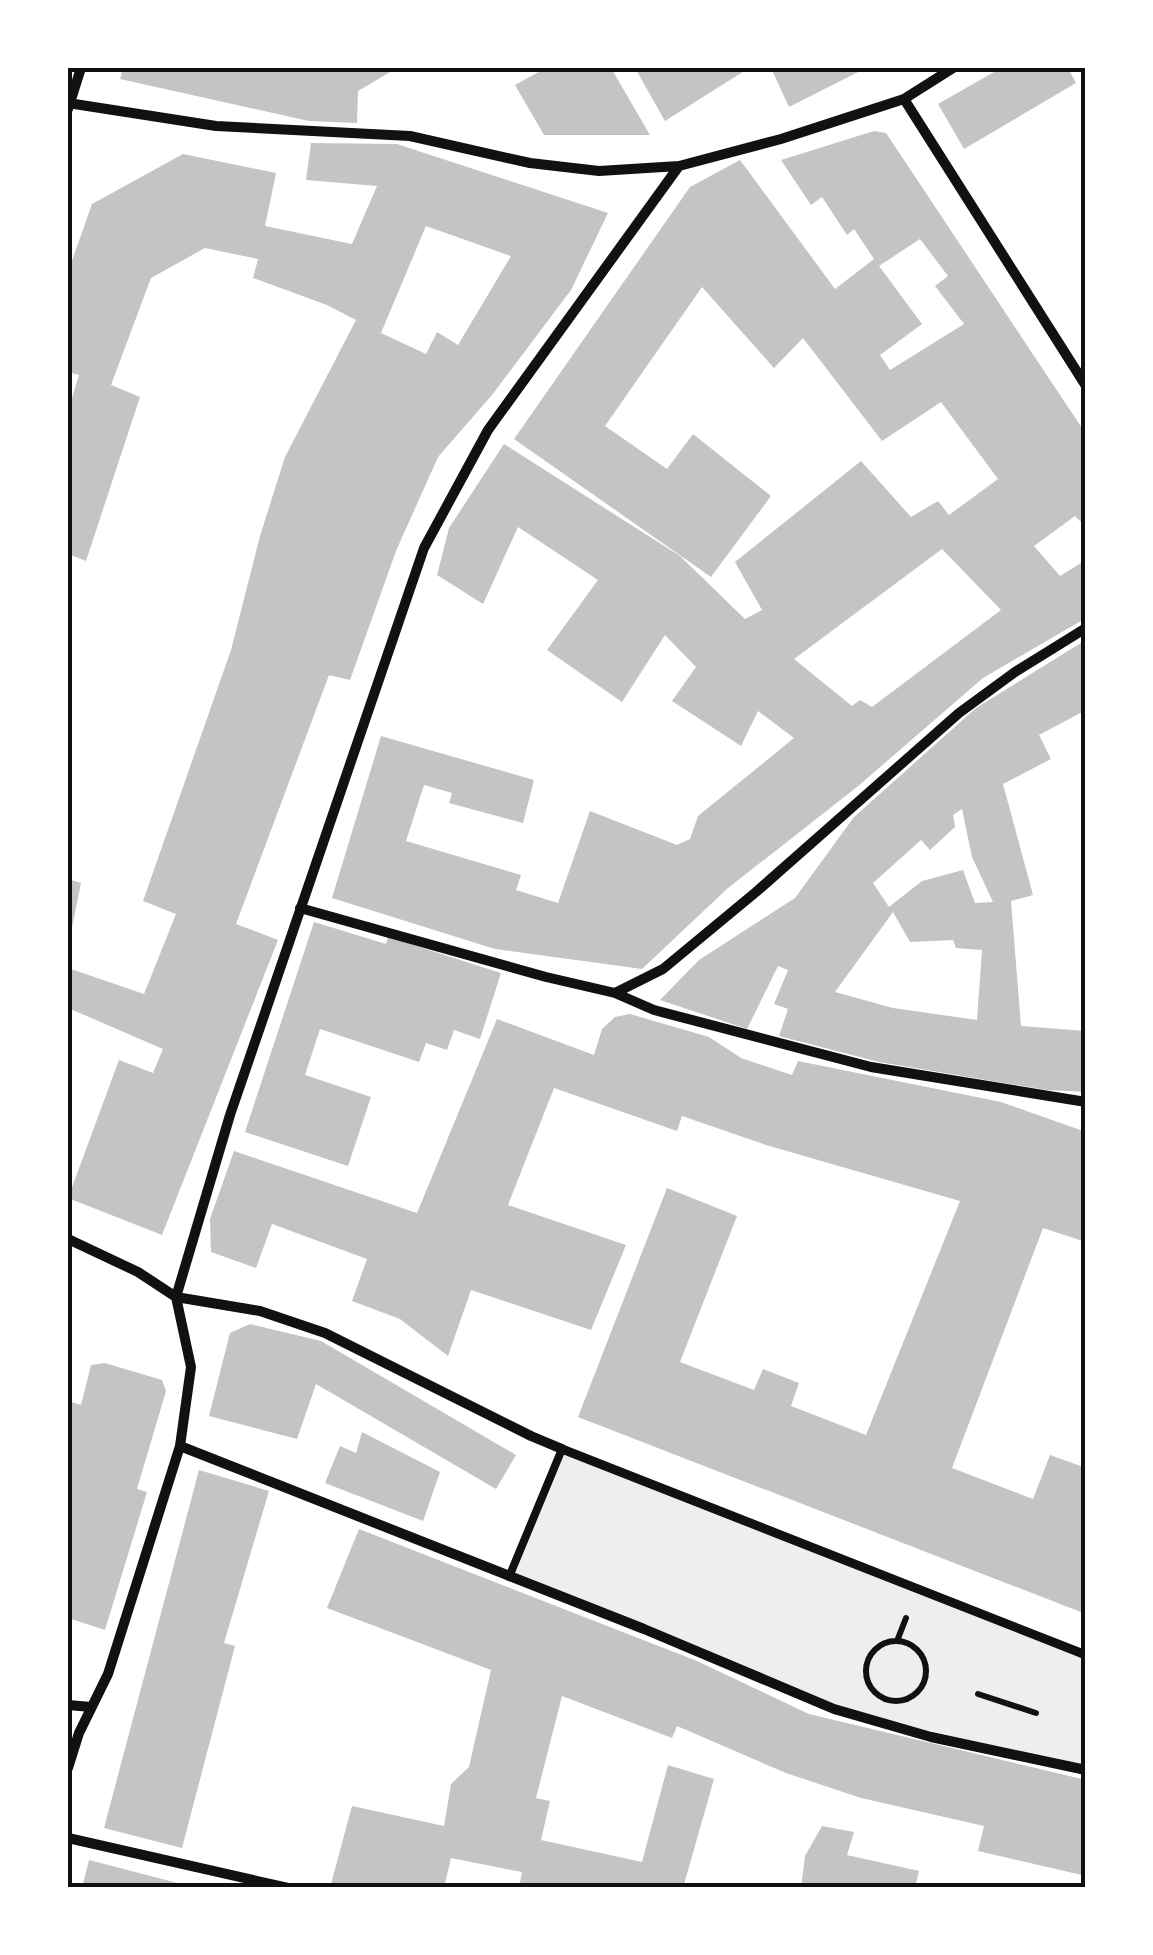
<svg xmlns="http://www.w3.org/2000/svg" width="1153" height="1955" viewBox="0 0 1153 1955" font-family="'Public Sans',sans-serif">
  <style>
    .green { fill: #eee }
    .building { fill: #c4c4c4; fill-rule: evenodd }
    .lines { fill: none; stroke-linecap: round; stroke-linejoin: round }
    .path { stroke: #111; stroke-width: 6 }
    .service { stroke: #111; stroke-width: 8 }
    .pedestrian { stroke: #111; stroke-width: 9 }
    .minor { stroke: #111; stroke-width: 10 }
    .neatline { fill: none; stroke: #111; stroke-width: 4 }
  </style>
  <rect width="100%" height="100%" fill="#fff"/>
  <!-- green -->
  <path class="green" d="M 562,1449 L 1085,1655 L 1085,1770 L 834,1709 L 509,1577 Z"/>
  <!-- building -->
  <path class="building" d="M 123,68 L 397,68 L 358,91 L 357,123 L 309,121 L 120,79 Z
    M 546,68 L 611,68 L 650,135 L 544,135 L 515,85 Z
    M 635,68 L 749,68 L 665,121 Z
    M 771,68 L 866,68 L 789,107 Z
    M 1001,68 L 1068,68 L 1076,83 L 964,149 L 938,104 Z
    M 874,131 L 886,133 L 1086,434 L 1086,527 L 1075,516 L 1034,546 L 1060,576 L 1086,560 L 1086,618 L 983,678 L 857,787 L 728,888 L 642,969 L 495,949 L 332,898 L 381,736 L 534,780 L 523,823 L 449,803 L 452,793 L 424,785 L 406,841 L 521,875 L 516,890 L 558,903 L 590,811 L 677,845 L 690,839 L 698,816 L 794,738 L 758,711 L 741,746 L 672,701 L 696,667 L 665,635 L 622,702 L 547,650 L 598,580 L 518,527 L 483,604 L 437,575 L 449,528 L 504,444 L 680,556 L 745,619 L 762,610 L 735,562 L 861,461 L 911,517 L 938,501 L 949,515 L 998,479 L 941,402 L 882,441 L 803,338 L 774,368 L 702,287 L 605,426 L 667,469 L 693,434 L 771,496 L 711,577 L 514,439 L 690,187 L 740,160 L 835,289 L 874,259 L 854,229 L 847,235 L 822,197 L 811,205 L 781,160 ZM 920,239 L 948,276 L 935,286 L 964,324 L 890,370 L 880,355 L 922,324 L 879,266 ZM 942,549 L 1001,610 L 872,707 L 860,700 L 852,706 L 794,659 Z
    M 311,143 L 397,144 L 608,213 L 571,290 L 492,395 L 438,457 L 396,551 L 350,680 L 329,675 L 236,924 L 278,940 L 162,1235 L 68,1198 L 119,1060 L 153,1073 L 163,1049 L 68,1008 L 68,968 L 144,994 L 176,914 L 143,901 L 231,650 L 260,536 L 285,457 L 356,320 L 327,305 L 253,278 L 258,259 L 205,248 L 151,278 L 111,385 L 140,397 L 86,561 L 68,554 L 68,411 L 79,375 L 68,372 L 68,272 L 92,204 L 183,154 L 276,173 L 265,226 L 352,244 L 377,186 L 306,180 ZM 426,226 L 511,256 L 458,345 L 437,332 L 426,354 L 381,333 Z
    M 1086,632 L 1086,710 L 1039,735 L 1051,759 L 1003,784 L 1033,895 L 1011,901 L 1021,1026 L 1086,1031 L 1086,1092 L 1047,1090 L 879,1062 L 779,1036 L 788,1009 L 774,1004 L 788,970 L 778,966 L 747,1029 L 660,1000 L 699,960 L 795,898 L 854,817 L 976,708 L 1084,641 L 1081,634 ZM 962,809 L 972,857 L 993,902 L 975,903 L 963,870 L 922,881 L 889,907 L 873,883 L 921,840 L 930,850 L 955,827 L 953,815 ZM 893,912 L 910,942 L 953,940 L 956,948 L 982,950 L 977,1020 L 893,1008 L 835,992 Z
    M 68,879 L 81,883 L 69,942 L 68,942 Z
    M 314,922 L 386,944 L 388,937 L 501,973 L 480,1039 L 454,1030 L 447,1050 L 426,1043 L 419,1062 L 320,1029 L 305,1075 L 371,1097 L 348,1166 L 245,1132 Z
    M 630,1014 L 709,1037 L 741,1058 L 792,1075 L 798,1061 L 1001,1102 L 1086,1132 L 1086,1242 L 1043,1228 L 952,1468 L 1033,1499 L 1050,1455 L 1086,1468 L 1086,1614 L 578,1417 L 667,1188 L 737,1216 L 680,1362 L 754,1390 L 763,1369 L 799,1383 L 791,1406 L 866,1435 L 960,1201 L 766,1145 L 682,1116 L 677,1131 L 554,1088 L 508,1205 L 626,1245 L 591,1330 L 471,1290 L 448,1356 L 400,1319 L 352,1301 L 367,1259 L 272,1224 L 256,1268 L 211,1252 L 210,1219 L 234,1151 L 417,1213 L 497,1019 L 594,1055 L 602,1029 L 615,1017 Z
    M 250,1324 L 321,1341 L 516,1455 L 496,1489 L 316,1384 L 297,1439 L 209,1416 L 230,1333 Z
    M 105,1363 L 162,1380 L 166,1391 L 137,1489 L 147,1492 L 105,1630 L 68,1618 L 68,1401 L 81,1405 L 91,1365 Z
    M 362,1432 L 440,1472 L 423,1521 L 325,1483 L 340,1446 L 356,1453 Z
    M 199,1470 L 269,1491 L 224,1643 L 235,1646 L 182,1848 L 104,1828 Z
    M 359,1529 L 697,1661 L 809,1714 L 1086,1780 L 1086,1876 L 978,1851 L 984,1826 L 861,1798 L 786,1773 L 677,1726 L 672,1738 L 562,1696 L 536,1798 L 550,1801 L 541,1840 L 642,1862 L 668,1765 L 714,1779 L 683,1888 L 519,1888 L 522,1872 L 451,1858 L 444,1888 L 354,1888 L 331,1884 L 352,1806 L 444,1826 L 451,1784 L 469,1767 L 491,1670 L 327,1608 Z
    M 822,1826 L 854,1832 L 847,1855 L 919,1871 L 915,1888 L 801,1888 L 805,1856 Z
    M 89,1860 L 189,1886 L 189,1888 L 82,1888 Z"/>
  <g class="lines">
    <!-- path -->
    <path class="path" d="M866 1671a30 30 0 1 1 60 0a30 30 0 1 1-60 0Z
      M 897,1641 L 906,1618
      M 978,1694 L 1036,1713"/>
    <!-- service -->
    <path class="service" d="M 509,1577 L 562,1449"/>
    <!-- pedestrian -->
    <path class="pedestrian" d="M 562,1449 L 1086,1655"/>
    <!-- minor -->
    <path class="minor" d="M 904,99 L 1086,386
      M 68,103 L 216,126 L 410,136 L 530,163 L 599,171 L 679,166 L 781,139 L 904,99 L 953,68
      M 68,109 L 81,68
      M 300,908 L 546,977 L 615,993 L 654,1010 L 871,1067 L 1086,1102
      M 615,993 L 663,969 L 756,892 L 959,713 L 1015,672 L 1086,628
      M 68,1239 L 138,1272 L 176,1297 L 260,1311 L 325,1333 L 531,1436 L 562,1449
      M 180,1446 L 644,1629 L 834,1709 L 931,1737 L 1086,1770
      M 68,1705 L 91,1707
      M 68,1768 L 79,1733 L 108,1674 L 180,1446 L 191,1367 L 176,1297 L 230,1115 L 424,548 L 488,430 L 679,166
      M 68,1838 L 288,1888"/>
  </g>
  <!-- border -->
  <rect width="1153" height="1955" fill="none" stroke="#ffffff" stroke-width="140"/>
  <rect x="70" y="70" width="1013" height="1815" class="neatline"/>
</svg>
